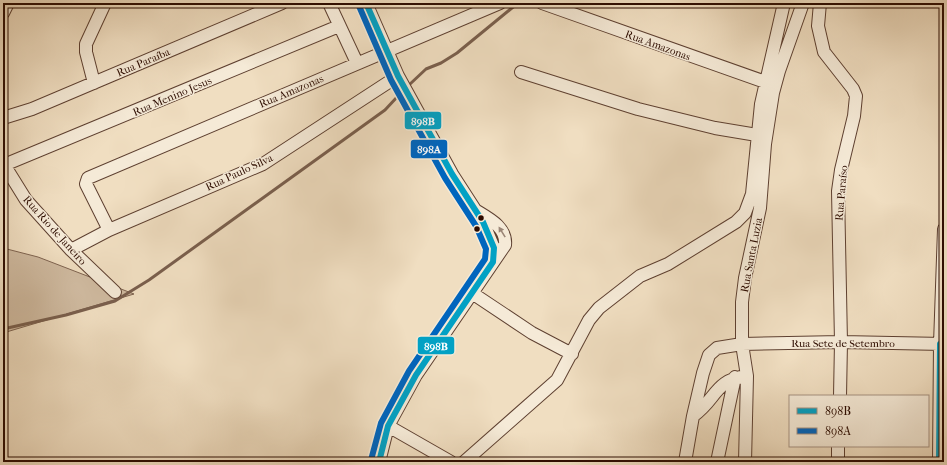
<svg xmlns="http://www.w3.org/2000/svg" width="947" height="465" viewBox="0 0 947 465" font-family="'IM FELL French Canon',serif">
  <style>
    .green { fill: #cfbaa0; stroke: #7e6350 }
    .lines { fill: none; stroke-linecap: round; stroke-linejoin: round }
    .stream { stroke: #7a5f4d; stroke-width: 3 }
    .minor-casing { stroke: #5e4031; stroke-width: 14 }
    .minor { stroke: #f5ead7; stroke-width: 12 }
    .bus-1-casing { stroke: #f5ead7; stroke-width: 9 }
    .bus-2-casing { stroke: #f5ead7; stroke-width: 9 }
    .bus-1 { stroke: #02a1c4; stroke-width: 6 }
    .bus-2 { stroke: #0065bd; stroke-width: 6 }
    .oneway { fill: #9b8677 }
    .bus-dot { fill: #2d0c01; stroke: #f5ead7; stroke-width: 1.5 }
    .labels { text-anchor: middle; stroke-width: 3; stroke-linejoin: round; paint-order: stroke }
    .street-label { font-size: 11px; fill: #2d0c01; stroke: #f5ead7 }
    .line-badge { stroke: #f5ead7; stroke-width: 1.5 }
    .badge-label { font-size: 11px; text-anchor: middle; font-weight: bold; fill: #fff }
  </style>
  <rect width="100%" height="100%" fill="#f0dec1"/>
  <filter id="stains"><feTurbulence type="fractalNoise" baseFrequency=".005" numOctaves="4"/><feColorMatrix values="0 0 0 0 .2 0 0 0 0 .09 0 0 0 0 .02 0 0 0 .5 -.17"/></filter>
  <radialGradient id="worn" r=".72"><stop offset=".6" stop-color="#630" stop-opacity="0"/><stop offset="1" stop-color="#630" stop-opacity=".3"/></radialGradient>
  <!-- green -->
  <path class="green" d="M 3,248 L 38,257 L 134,294 L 3,333 Z"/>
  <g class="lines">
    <!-- stream -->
    <path class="stream" d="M 409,85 L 426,69 L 441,63 L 457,53 L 518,3
      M 3,329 L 66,315 L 115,301 L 149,280 L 385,110 L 398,96"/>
    <defs>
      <path id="minor" d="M 329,3 L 357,63
        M 366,3 L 398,76 L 452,174 L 483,222 L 494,248 L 493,262
        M 542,3 L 771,84
        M 820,3 L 818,26 L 824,52 L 853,89 L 856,96 L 854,116 L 841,170 L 838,191 L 841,342 L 840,396
        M 3,13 L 8,3
        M 521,72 L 638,109 L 715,128 L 757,135
        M 94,83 L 86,52 L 86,44 L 105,3
        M 3,118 L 32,109 L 282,3
        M 3,163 L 26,200 L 71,250 L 115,292
        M 4,165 L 339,26
        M 109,230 L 86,184 L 88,178 L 500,3
        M 71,250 L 109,230 L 263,164 L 398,76
        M 472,293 L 532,333 L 572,354
        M 693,416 L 703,373 L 709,355 L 717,348 L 742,344 L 841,342 L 944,344
        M 388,426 L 451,462
        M 379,462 L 388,426 L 416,375 L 505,245 C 507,227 488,218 475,210
        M 464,462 L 557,380 L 589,320 L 599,308 L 640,276 L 668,264 L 736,222 L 745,213 L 752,194 L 761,104 L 784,3
        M 685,462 L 693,416 C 717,399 714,380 747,376
        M 717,462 L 735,377
        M 745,462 L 747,376 L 742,344 L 742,302 L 745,278 L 760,208 L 765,144 L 773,93 L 779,71 L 803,3
        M 838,462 L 838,446
        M 939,462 L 940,344 L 944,229"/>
    </defs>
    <!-- minor casing -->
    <use href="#minor" class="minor-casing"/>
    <!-- minor -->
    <use href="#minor" class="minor"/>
    <defs>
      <path id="bus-1" d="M 366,3 L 398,76 L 452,174 L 483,222 L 494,248 L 493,262 L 416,375 L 388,426 L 379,462
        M 939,462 L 940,344 L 944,344"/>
      <path id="bus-2" d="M 359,6 L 391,80 L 445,178 L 476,226 L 486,249 L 485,259 L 409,371 L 381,423 L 371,460"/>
    </defs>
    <!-- bus-1 casing -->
    <use href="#bus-1" class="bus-1-casing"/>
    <!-- bus-2 casing -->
    <use href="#bus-2" class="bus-2-casing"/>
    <!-- bus-1 -->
    <use href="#bus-1" class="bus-1"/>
    <!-- bus-2 -->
    <use href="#bus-2" class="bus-2"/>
  </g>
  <!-- one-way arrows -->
  <defs><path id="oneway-solid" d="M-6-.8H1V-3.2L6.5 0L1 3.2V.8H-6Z"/></defs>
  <use class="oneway" href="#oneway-solid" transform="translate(502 232) rotate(-122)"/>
  <!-- markers -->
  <g class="bus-dot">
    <circle cx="481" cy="218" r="3.5"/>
    <circle cx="477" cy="229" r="3.5"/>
  </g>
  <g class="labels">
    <!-- street labels -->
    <g class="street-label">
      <text transform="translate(658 45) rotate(20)" y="4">Rua Amazonas</text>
      <text transform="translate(143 62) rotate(-23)" y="4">Rua Paraíba</text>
      <text transform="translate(291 91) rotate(-23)" y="4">Rua Amazonas</text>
      <text transform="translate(172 96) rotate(-23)" y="4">Rua Menino Jesus</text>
      <text transform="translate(239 172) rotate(-25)" y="4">Rua Paulo Silva</text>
      <text transform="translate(841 193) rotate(-85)" y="4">Rua Paraíso</text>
      <text transform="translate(55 230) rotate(48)" y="4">Rua Rio de Janeiro</text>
      <text transform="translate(751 255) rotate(-79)" y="4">Rua Santa Luzia</text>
      <text x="843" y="347">Rua Sete de Setembro</text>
    </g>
  </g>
  <g class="line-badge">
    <rect x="404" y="111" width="38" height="19" rx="4" fill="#02a1c4"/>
    <rect x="410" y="139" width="38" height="20" rx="4" fill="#0065bd"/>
    <rect x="417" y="336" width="38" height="19" rx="4" fill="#02a1c4"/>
  </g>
  <g class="badge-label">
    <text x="423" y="125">898B</text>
    <text x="429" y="153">898A</text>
    <text x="436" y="350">898B</text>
  </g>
  <!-- margin -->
  <rect width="947" height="465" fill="none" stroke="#f0dec1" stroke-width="16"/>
  <rect x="4" y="4" width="939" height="457" fill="none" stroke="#2d0c01" stroke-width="2"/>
  <rect x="8" y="8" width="931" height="449" fill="none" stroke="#2d0c01"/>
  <!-- legend -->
  <rect x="789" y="395" width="140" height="52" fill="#f5ead7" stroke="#a59181"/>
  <rect x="797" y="408" width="20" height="6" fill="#02a1c4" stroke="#a59181"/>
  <text x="825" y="415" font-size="12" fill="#2d0c01">898B</text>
  <rect x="797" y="428" width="20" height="6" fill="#0065bd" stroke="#a59181"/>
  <text x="825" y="435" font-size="12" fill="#2d0c01">898A</text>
  <rect width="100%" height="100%" filter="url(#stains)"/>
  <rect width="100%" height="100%" fill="url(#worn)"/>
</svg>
